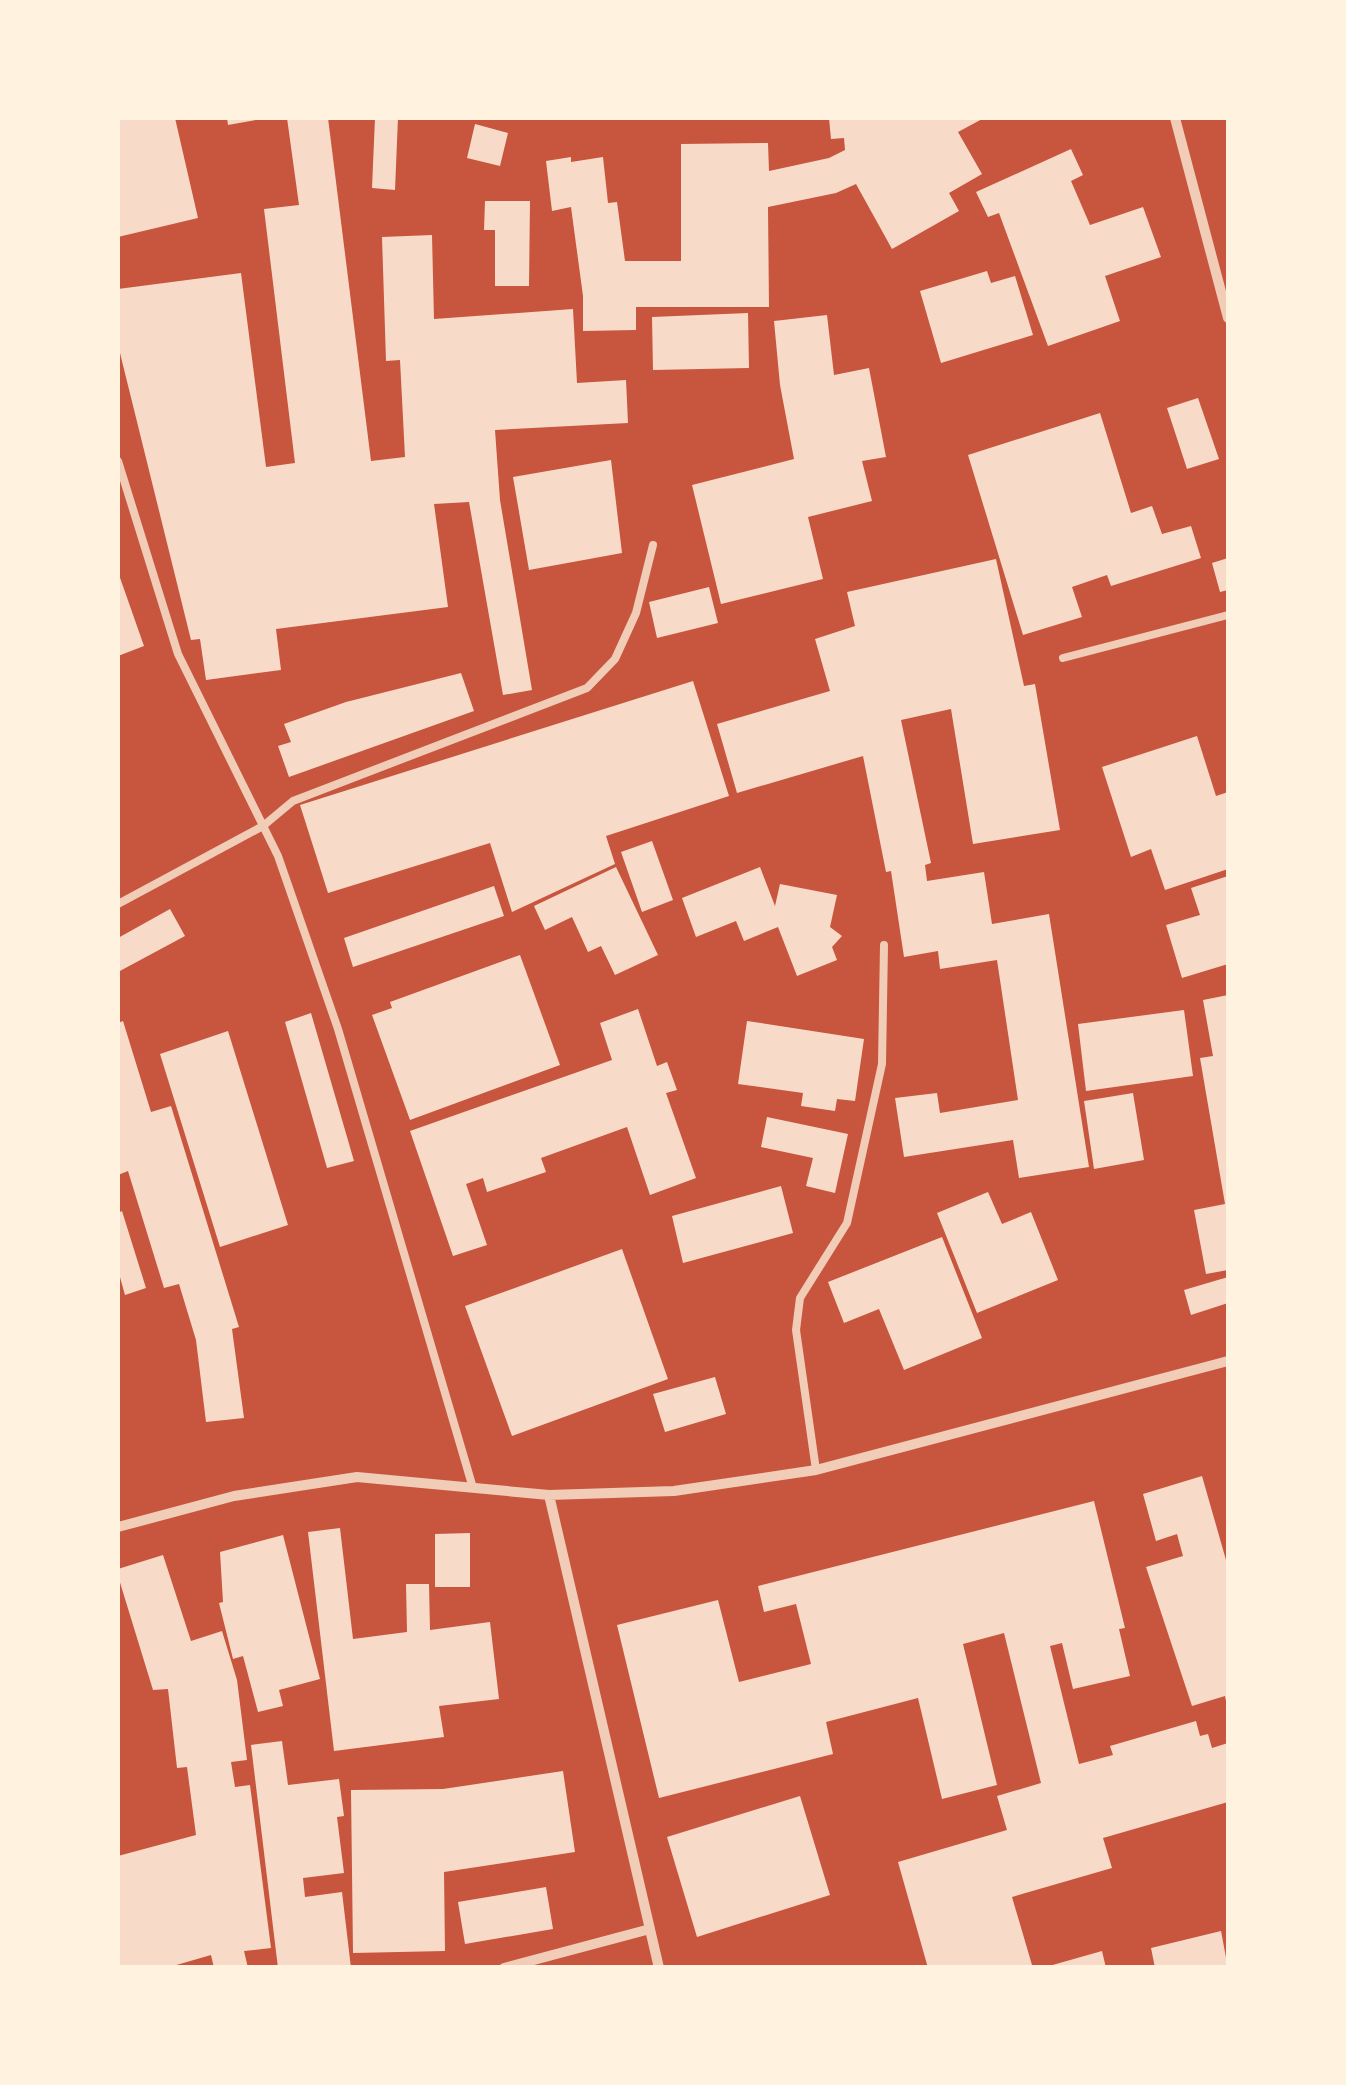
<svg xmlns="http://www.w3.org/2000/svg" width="1346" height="2085" viewBox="0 0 1346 2085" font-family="Manrope,sans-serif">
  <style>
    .building { fill: #f7dbc8 }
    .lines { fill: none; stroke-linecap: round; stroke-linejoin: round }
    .service { stroke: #f1ccb7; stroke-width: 8 }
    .minor { stroke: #f1ccb7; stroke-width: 10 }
  </style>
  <rect width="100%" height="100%" fill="#c8553d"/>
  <!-- building -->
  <path class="building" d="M 118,118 L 175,118 L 198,218 L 118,237 Z
    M 227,118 L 261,118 L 261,119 L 228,125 Z
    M 287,118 L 328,118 L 371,461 L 405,457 L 400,360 L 386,361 L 382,237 L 432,235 L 434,319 L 573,309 L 577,383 L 626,380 L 628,423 L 495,430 L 500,500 L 532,690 L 503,695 L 469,502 L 434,504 L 448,607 L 276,629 L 281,670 L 206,680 L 200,639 L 191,640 L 118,345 L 118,289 L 241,273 L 266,467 L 295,463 L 264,209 L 299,205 Z
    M 375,118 L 398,118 L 395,190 L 372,188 Z
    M 829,118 L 984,118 L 958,132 L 982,174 L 949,193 L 959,211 L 892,249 L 856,184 L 836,193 L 768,207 L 769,307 L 636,307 L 636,330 L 583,331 L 583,296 L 571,207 L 552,211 L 546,161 L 571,157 L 571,162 L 603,157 L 608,203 L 617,202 L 625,261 L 681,261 L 681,144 L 768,143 L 769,171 L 829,158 L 845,150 L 844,138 L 831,139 Z
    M 475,124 L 508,133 L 500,166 L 467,158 Z
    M 1071,149 L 1083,175 L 1071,181 L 1090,225 L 1143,207 L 1161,257 L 1105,276 L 1120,321 L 1048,346 L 999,213 L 988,217 L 976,192 Z
    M 485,201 L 530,201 L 529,286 L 495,286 L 495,230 L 484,230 Z
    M 987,271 L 991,283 L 1015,276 L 1033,335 L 941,363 L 920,291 Z
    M 748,313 L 749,368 L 653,370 L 652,317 Z
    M 827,315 L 834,375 L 869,368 L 886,457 L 862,461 L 872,501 L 808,517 L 823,579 L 721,604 L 692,485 L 794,459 L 780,385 L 774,321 Z
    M 1198,398 L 1219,459 L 1187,469 L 1167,408 Z
    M 1100,413 L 1131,513 L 1152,506 L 1162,534 L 1191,526 L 1201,558 L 1111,586 L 1107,575 L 1072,587 L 1082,617 L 1023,635 L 968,455 Z
    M 611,460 L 622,553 L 529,570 L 513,477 Z
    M 1228,558 L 1228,590 L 1220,592 L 1212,563 Z
    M 996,559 L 1024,686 L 1035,684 L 1060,830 L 973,844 L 951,709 L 901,720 L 931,863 L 925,865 L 927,881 L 984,872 L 992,924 L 1049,914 L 1089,1167 L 1019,1178 L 1013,1140 L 904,1157 L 895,1098 L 937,1093 L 940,1113 L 1018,1100 L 997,960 L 940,969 L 938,951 L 904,957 L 891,871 L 886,872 L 863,756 L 737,793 L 717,724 L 830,691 L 815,639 L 855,626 L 847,592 Z
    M 118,572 L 144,646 L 118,656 Z
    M 709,587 L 718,623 L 657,638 L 649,602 Z
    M 461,673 L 474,711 L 289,777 L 278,746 L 291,742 L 284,724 L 346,702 Z
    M 693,681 L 729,796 L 606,836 L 615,864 L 512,912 L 490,843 L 328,893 L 300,805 Z
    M 1197,736 L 1216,796 L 1228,792 L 1228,869 L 1165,890 L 1151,849 L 1131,857 L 1102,767 Z
    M 652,841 L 673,900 L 642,912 L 621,852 Z
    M 616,867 L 658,955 L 615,975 L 601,946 L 588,952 L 572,917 L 545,930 L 534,906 Z
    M 760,867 L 775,906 L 780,884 L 837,895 L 830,927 L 842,936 L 832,947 L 837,960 L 797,976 L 778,927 L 744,941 L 736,921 L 696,937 L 682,898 Z
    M 1228,876 L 1228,964 L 1182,978 L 1166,925 L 1200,915 L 1191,888 Z
    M 494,886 L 504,916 L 353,967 L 344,938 Z
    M 170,909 L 185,936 L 118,972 L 118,938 Z
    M 520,955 L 560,1065 L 410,1120 L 372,1015 L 392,1008 L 390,1002 Z
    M 1228,995 L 1228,1270 L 1206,1274 L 1194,1210 L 1225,1204 L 1200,1058 L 1213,1056 L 1203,1000 Z
    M 638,1009 L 657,1066 L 667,1062 L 677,1090 L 666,1093 L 696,1178 L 650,1195 L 627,1127 L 541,1158 L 546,1172 L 487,1192 L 483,1178 L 466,1184 L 487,1245 L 453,1256 L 410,1131 L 612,1060 L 600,1023 Z
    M 1184,1010 L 1193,1076 L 1086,1091 L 1078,1024 Z
    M 311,1013 L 354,1161 L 327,1168 L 285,1022 Z
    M 123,1021 L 151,1112 L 171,1106 L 239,1327 L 232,1329 L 244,1418 L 206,1422 L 196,1340 L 179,1284 L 164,1288 L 128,1171 L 118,1175 L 118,1023 Z
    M 747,1021 L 864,1039 L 855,1101 L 837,1099 L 835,1111 L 801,1106 L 803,1093 L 738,1084 Z
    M 228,1031 L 288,1225 L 220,1247 L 160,1054 Z
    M 1133,1093 L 1144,1160 L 1094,1169 L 1084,1101 Z
    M 767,1117 L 848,1134 L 835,1193 L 806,1186 L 813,1158 L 761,1147 Z
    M 781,1186 L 793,1233 L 683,1263 L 672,1216 Z
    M 988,1192 L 1002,1224 L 1031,1212 L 1058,1280 L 977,1313 L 937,1213 Z
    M 122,1211 L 146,1288 L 125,1295 L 118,1270 L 118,1213 Z
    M 942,1237 L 982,1338 L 904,1370 L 879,1309 L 844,1323 L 828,1282 Z
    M 622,1249 L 668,1379 L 512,1436 L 465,1306 Z
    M 1228,1277 L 1228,1303 L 1191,1315 L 1184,1290 Z
    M 715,1377 L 726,1414 L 665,1432 L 653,1394 Z
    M 1202,1476 L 1228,1567 L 1227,1706 L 1225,1696 L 1192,1706 L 1146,1567 L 1183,1556 L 1177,1534 L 1156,1541 L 1143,1494 Z
    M 1094,1501 L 1125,1628 L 1119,1629 L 1130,1676 L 1073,1689 L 1062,1643 L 1050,1646 L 1079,1764 L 1113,1755 L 1110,1746 L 1196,1721 L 1200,1736 L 1208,1734 L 1212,1748 L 1228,1743 L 1228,1802 L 1103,1838 L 1112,1868 L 1012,1897 L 1032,1965 L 928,1968 L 898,1862 L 1007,1830 L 997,1796 L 1041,1783 L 1004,1633 L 963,1644 L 997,1785 L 942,1799 L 918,1698 L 826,1722 L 833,1754 L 659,1798 L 617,1625 L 718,1600 L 739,1682 L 811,1664 L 796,1604 L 764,1612 L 758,1586 Z
    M 340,1528 L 353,1639 L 407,1632 L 406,1584 L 429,1584 L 430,1630 L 490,1622 L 499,1699 L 439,1706 L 444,1737 L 334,1751 L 308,1532 Z
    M 470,1533 L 470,1587 L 435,1587 L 435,1534 Z
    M 283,1535 L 320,1679 L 279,1690 L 283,1706 L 258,1712 L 243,1656 L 233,1659 L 219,1603 L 223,1602 L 220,1552 Z
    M 163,1555 L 191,1641 L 222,1631 L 237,1680 L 247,1760 L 231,1762 L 235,1787 L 250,1785 L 271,1948 L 244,1951 L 248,1968 L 214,1968 L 211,1955 L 166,1968 L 118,1968 L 118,1856 L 196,1835 L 187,1767 L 177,1768 L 168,1689 L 153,1690 L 118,1576 L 118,1569 Z
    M 282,1741 L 288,1785 L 339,1779 L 344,1816 L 337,1817 L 344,1873 L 303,1878 L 305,1897 L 342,1892 L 351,1968 L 278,1968 L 251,1745 Z
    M 563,1771 L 575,1852 L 444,1872 L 445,1951 L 353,1953 L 351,1790 L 443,1789 Z
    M 800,1796 L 830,1895 L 697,1937 L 667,1837 Z
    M 546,1887 L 553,1929 L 465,1944 L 458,1902 Z
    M 1221,1931 L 1228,1968 L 1155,1968 L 1151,1948 Z
    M 1102,1951 L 1106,1968 L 1049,1968 L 1049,1966 Z"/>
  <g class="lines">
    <!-- service -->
    <path class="service" d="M 118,461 L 178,654 L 278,856 L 338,1029 L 473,1488
      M 1063,658 L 1228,615
      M 118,904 L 263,826 L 293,801 L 587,688 L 615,659 L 636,613 L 653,545
      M 816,1470 L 796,1330 L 800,1298 L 847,1223 L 882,1064 L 884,945"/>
    <!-- minor -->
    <path class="minor" d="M 1175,118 L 1228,318
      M 549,1495 L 659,1968
      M 118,1527 L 234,1496 L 357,1477 L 549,1495 L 674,1491 L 816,1470 L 1228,1361
      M 504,1968 L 650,1929"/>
  </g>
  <!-- border -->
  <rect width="1346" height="2085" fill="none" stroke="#fff3e0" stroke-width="240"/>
</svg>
